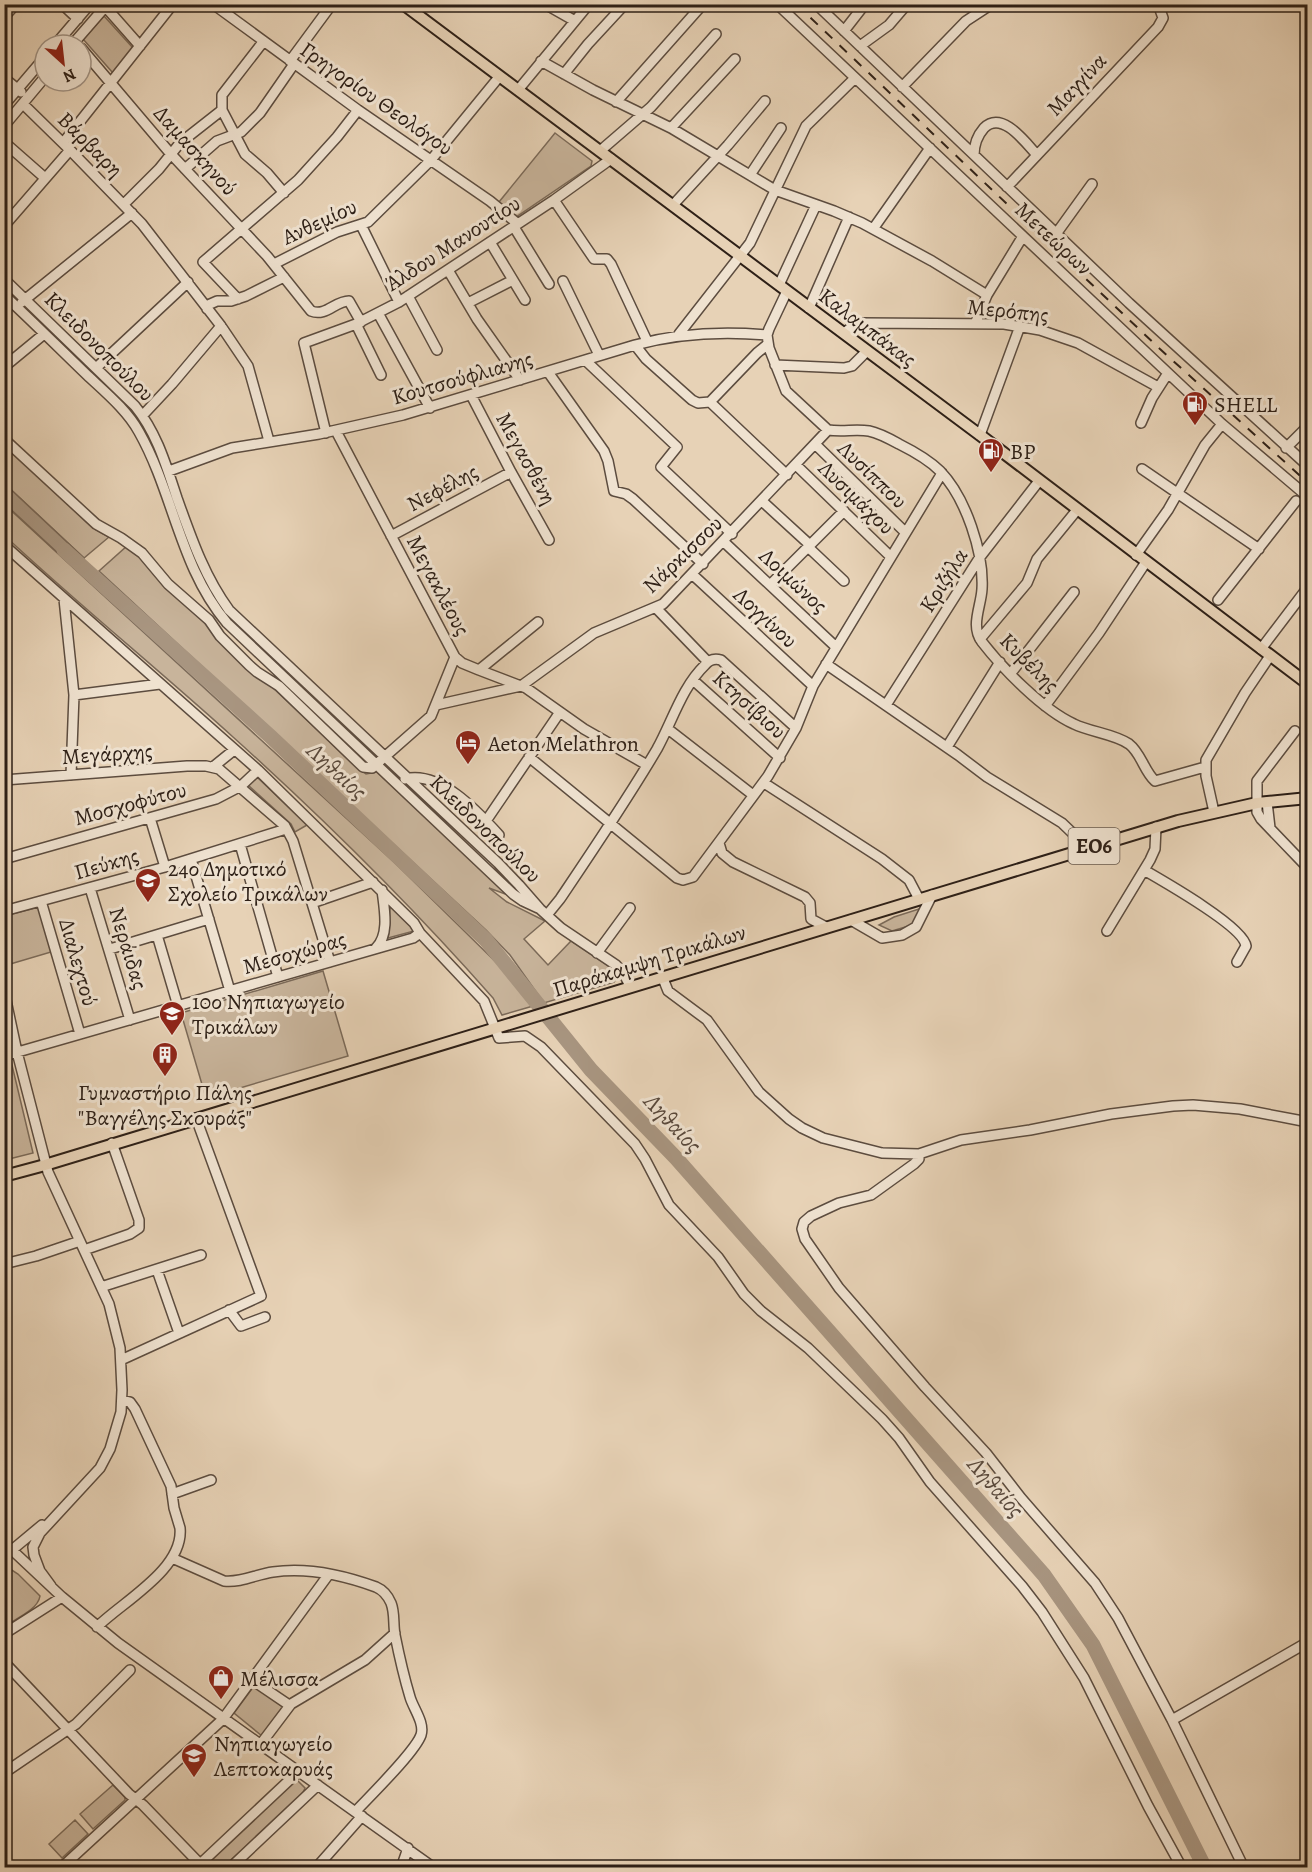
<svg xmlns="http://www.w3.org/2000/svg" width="1312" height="1872" viewBox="0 0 1312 1872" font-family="Alegreya,serif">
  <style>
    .green { fill: #c8b49b; stroke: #7b6a59; stroke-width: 1.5 }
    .water { fill: #a89580; stroke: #776656; stroke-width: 1.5 }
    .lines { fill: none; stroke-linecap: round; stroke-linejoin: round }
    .river { stroke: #a89580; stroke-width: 15 }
    .minor-casing { stroke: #5c4c3f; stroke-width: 12 }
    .major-casing { stroke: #2e2017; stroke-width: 14 }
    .minor { stroke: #efe2d0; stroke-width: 9 }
    .major { stroke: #e7d2b6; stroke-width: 10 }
    .rail { stroke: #2e2017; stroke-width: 2; stroke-dasharray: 10 10; stroke-linecap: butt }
    .labels { text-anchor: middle; stroke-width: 6; stroke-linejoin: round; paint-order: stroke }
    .shield { fill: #efe2d0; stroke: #685a4e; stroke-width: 1.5 }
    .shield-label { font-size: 21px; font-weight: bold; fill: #2e2017 }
    .street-label { font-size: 22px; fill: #2e2017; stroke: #efe2d0 }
    .poi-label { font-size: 22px; fill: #2e2017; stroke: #efe2d0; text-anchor: start }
    .water-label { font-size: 24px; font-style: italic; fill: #59493c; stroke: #efe2d0 }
  </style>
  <rect width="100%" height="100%" fill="#e7d2b6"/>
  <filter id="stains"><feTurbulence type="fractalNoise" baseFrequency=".00333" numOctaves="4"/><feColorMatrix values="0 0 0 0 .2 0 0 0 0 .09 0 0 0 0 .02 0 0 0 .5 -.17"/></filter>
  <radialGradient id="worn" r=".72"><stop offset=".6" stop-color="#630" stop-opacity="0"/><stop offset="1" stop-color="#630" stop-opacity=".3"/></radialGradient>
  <!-- green -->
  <path class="green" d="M 104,16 L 133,48 L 113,73 L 83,39 Z
    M 555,133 L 592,161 L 591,166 L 516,217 L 499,202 Z
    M 4,444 L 96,530 L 109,537 L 84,558 L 5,484 Z
    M 4,504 L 395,863 L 511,977 L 533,1006 L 502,1015 L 493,998 C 412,906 324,819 233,737 C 158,669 79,605 5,536 Z
    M 127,546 L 139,553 L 190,609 L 351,762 L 366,774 L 377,772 L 508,895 L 489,888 L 507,902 L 545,921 L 524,939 L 548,965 L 571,941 L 616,971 L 617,977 L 614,982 L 544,1003 L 510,955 L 486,930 L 99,571 Z
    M 257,777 L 307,825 L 295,832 L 291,824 L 248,785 Z
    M 390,906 L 414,930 L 414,931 L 388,938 Z
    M 39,907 L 51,952 L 7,965 L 4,916 Z
    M 922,908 L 912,925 L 892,931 L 879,925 L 894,917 Z
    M 323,971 L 348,1056 L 206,1098 L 181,1013 Z
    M 11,1061 L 33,1153 L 5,1160 L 5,1063 Z
    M 4,1565 L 18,1574 L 40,1596 C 38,1610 15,1619 5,1626 Z
    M 254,1686 L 283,1707 L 262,1736 L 234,1713 Z
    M 298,1781 L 305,1788 L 302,1795 L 223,1867 L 200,1868 L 293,1782 Z
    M 113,1785 L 125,1797 L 125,1800 L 93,1829 L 80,1814 Z
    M 75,1820 L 88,1834 L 62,1858 L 49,1844 Z"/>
  <!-- water -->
  <path class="water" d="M 5,484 L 84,558 L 74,568 L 5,504 Z"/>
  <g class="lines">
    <!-- river -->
    <path class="river" d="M 64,550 L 271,737 L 486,940 L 591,1070 L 676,1158 L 1044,1575 L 1093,1645 L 1205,1868"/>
    <defs>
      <path id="minor" d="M 62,4 L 78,19
        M 103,4 L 140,46
        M 213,4 L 358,110 L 490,201 L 518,224
        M 545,4 L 575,21
        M 777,4 L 1222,424 L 1308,497
        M 816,4 L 1129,303 L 1308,466
        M 4,17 L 16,4
        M 844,31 L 865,4
        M 263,42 L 222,95 L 222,110 L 245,154 L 267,173 L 284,193
        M 55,45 L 90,4
        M 72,45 L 105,7
        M 860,46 L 889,25 L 907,4
        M 81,48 L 170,153 L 267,256 L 311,311 C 326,317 335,301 349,301 L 361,322
        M 290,61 L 332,4
        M 541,61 L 593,90 L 671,128 L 775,190 L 834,211 L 862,223 L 932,261 L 987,295
        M 564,74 L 588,44 L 625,4
        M 4,78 L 21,92
        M 902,87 L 966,21 L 992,4
        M 518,90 L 589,4
        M 616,102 L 703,4
        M 23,104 L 70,150 L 142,224 L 221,326 L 248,366 L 269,441
        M 4,105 L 45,57
        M 4,126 L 45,77
        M 671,128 L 735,59
        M 4,142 L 45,178
        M 63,143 L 173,4
        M 600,151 L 651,107 L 716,34
        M 974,155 C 974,145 977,136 984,128 C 1002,110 1025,142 1037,155
        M 185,169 L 217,141 L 241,132 L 260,113 L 294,64
        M 750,175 L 781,128
        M 1007,187 L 1158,27 L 1163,18 L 1158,4
        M 554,200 L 594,259 L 607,259 L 611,264 L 647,341
        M 124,204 L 159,169 L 180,143 L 222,110
        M 673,205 L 728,145 L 765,101
        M 361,225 L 399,302
        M 4,226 L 70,150
        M 514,227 L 549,284
        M 873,229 L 930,148
        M 1056,234 L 1092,184
        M 490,242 L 525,300
        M 274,264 L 337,232 L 368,222 L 431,160 L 499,77
        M 448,270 L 477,319 L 520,380
        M 4,279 L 135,406 C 157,433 166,465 177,498 C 191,537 204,576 229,610 L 498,863 L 519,885 L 540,909 L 561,928 L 616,965 L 624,974 L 630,986
        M 563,281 L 599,355
        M 779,285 L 816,205
        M 787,291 L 769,329 L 767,335 L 769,348 L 786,391 L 828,430 C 842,432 856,429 869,431 C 879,433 890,439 899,444 C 913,451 929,460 940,471 C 966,498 984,553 982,589 C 981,607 970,626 982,642 C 1003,669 1043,710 1074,724 C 1090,732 1115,734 1129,744 C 1141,753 1144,771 1155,781 L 1205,767
        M 4,295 C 32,321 59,348 87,375 C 105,392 127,410 139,432 C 174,494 180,568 227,623 L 513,894 L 523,901 L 538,908
        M 408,296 L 437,350
        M 238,299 L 203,262 L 298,180 L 337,137 L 358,110
        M 22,302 L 132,213
        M 468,303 L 513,280
        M 809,308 L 849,217
        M 207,309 L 208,305 L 217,301 L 231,301 L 246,296 L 284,277
        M 378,313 L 430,408
        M 356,324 L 381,375
        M 975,324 L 987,295 L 1023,236
        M 844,333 L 853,326 L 862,323 L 1004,324 L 1040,330 L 1078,343 L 1158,387
        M 679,334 L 750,243 L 806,126 L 855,78
        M 635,345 L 646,359 L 692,400 L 698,403 L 710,402
        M 585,360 L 677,447 L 661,467 L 732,534
        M 775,365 L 844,368 L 852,366 L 867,351
        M 4,367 L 44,334
        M 96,368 L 188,282
        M 548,372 L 604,451 L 608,461 L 614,491 L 626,494 L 633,499 L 703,564
        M 471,395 L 511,472 L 549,540
        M 710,402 L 787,475
        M 710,402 L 757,353 L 768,344
        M 143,415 L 172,384 L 221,326
        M 1141,423 L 1152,398 L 1168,373
        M 336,431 L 455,657 L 462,663 L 479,670 L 526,688 L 584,729 L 647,765
        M 326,433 L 304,343 L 356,324 L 399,302 L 554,200 L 611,159
        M 980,435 L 1020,326
        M 4,439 L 96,524 L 121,538 L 142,553 L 168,584 L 209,620 L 220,636 L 249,665 L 257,672 L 279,686 L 363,767 L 372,768 L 431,716 L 455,657
        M 815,444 L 905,532
        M 1286,448 L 1308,426
        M 796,465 L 891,557
        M 1142,469 L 1259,549
        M 169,471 L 232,448 L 319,434 L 403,415 L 635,345 C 679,333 721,331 767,335
        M 762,501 L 810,545
        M 391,536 L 511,472
        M 724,542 L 836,647
        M 4,545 L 258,770 L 414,923 L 420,933 L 484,1001 L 499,1038 L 525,1036 L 541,1047 L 635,1144 L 645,1159 L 669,1205 L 718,1257 L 744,1294 L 761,1311 L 808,1348 L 882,1419 L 899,1438 L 930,1482 L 1022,1586 L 1042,1612 L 1084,1678 L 1148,1806 L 1182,1868
        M 808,547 L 844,581
        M 1136,555 L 1168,510 L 1205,445 L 1222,424
        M 693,575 L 813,686
        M 771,584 L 844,511
        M 64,599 L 74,695 L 71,775
        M 1218,600 L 1296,501
        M 656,608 L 708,662
        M 980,639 L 1027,583 L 1037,559 L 1077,510
        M 1261,649 L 1308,587
        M 826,664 L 958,755 L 987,777 L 1062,823 L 1088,848
        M 479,670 L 538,622
        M 1011,673 L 1074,592
        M 693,680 L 780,758
        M 74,695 L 160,684
        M 436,705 L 521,686 L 594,633 L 663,604 L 828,430
        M 886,705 L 980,557 L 1039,481
        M 1045,706 L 1099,633 L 1146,562
        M 668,729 L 753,795
        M 1295,731 L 1257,781 L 1257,812 L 1261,819 L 1308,868
        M 947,747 L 1000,662
        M 529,757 L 677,878 L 683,880 L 693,877 L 768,776 L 796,728 L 813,686 L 942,473
        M 213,767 L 234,750
        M 405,779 C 440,770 478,812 499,835
        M 4,780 L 187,766 L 206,766 L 219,769 L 285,826 L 293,841 L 330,962
        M 764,783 L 882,859 L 909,880 L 919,899
        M 1267,802 L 1270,828
        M 1214,812 L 1206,776 L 1206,760 L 1245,693 L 1270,656
        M 150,818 L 165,867
        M 486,821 L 560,712
        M 719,843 L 722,853 L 733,862 L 805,897 L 810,903 L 811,919 L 826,927
        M 240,844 L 278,977
        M 4,859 L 216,799 L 241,786 L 258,770
        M 191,859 L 230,991
        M 1144,870 C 1163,881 1244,927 1246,946 L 1237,962
        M 90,888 L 130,1020
        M 41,901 L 80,1034
        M 312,903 L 373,882
        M 4,911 L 165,867 L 286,829
        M 547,915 L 560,899 C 593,850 627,800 657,749 C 672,722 682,687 705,665 C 709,660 714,658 721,660 L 796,728
        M 851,920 L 882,938 L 902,935 L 916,927 L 932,895
        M 1107,931 L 1150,860 L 1155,849 L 1156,827
        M 157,935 L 178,1006
        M 376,948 C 390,934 384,908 382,890
        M 110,949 L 209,919
        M 597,953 L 630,908
        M 662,976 L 668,991 L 707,1020 L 759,1092 L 789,1119 L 802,1128 L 823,1138 L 882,1153 L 919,1154 L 961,1140 L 1030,1130 L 1111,1114 L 1173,1106 L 1193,1105 L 1240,1109 L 1308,1122
        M 4,991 L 17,1052 L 48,1172 L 109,1304 L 120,1348 L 122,1390 L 121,1412 L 110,1449 L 100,1468 L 40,1533 L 33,1547 L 34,1555 L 40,1571 L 51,1586
        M 4,1056 L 413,938 L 420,933
        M 919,1154 L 919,1159 L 914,1164 L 871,1195 L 839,1203 L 811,1216 L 804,1222 L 802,1229 L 805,1239 L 839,1288 L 925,1387 L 986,1453 L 1021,1498 L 1095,1583 L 1118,1618 L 1172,1720 L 1244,1868
        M 84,1250 L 130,1234 L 139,1228 L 139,1220 L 112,1143
        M 4,1264 L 36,1256 L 80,1241
        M 157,1270 L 179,1333
        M 101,1287 L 201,1255
        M 229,1310 L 241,1326 L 265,1317
        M 121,1360 L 261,1296 L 196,1118
        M 172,1494 L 211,1480
        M 4,1546 L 12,1550 L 62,1597 L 118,1643 L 434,1868
        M 12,1550 L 42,1525
        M 172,1558 L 224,1581 C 241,1583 257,1574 273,1572 C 307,1567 343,1575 376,1587 C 383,1590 388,1596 391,1603 C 395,1613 393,1624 395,1635 C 399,1655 404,1677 410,1697 C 413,1708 425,1723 421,1735 C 415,1752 370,1796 356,1811
        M 97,1627 C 122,1602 184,1569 180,1528 L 174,1508 L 171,1486 L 135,1409 L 130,1402 L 122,1400
        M 4,1634 L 62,1597
        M 4,1662 L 129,1794 L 143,1805 L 200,1864
        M 252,1680 L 289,1705
        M 1172,1720 L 1308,1642
        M 260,1745 L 291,1704 L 365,1660 L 395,1633
        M 4,1773 L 76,1724 L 130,1670
        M 198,1866 L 299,1771
        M 61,1868 L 223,1719 L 329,1574
        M 230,1868 L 318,1785
        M 316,1868 L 362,1816
        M 401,1868 L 408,1848"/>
      <path id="major" d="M 403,4 L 980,435 L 1308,684
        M 4,1176 L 45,1165 L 1178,821 L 1257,803 L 1308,798"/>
    </defs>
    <!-- minor casing -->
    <use href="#minor" class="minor-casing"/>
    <!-- major casing -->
    <use href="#major" class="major-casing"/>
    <!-- minor -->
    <use href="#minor" class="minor"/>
    <!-- major -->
    <use href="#major" class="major"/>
    <!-- rail -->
    <path class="rail" d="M 796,4 L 1160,349 L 1308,483"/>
  </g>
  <!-- icons -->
  <defs>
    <symbol id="fuel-pin" viewBox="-11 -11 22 30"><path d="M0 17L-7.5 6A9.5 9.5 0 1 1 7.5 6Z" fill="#8f2418" stroke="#efe2d0"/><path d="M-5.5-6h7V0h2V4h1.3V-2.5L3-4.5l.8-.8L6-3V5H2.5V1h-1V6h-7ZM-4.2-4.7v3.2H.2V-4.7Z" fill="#fff"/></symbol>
    <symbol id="hotel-pin" viewBox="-11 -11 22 30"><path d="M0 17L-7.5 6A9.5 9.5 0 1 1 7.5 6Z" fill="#8f2418" stroke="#efe2d0"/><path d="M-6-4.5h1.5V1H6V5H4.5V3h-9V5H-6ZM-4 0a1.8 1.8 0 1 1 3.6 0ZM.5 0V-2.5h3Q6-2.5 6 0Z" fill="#fff"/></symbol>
    <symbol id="school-pin" viewBox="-11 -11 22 30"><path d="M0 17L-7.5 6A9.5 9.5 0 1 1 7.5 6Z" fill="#8f2418" stroke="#efe2d0"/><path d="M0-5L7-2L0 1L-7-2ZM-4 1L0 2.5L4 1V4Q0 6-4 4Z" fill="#fff"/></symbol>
    <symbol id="building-pin" viewBox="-11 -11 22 30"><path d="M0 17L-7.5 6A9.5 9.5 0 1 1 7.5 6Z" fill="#8f2418" stroke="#efe2d0"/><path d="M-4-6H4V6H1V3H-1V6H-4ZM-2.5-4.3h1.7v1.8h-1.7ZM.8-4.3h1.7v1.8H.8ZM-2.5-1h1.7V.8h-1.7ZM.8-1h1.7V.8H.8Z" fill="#fff"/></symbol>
    <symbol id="shop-pin" viewBox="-11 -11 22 30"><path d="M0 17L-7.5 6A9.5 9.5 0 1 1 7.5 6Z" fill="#8f2418" stroke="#efe2d0"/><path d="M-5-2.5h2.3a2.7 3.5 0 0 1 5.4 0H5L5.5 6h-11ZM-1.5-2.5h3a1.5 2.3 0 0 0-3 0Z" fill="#fff"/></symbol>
  </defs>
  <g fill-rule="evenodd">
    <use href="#fuel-pin" x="1180" y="389" width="30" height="40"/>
    <use href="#fuel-pin" x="976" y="436" width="30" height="40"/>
    <use href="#hotel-pin" x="453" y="728" width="30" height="40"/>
    <use href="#school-pin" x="133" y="866" width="30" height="40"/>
    <use href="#school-pin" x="157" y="999" width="30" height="40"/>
    <use href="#building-pin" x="150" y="1040" width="30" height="40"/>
    <use href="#shop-pin" x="206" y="1663" width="30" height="40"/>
    <use href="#school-pin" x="179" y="1741" width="30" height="40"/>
  </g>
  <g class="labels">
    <!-- shield labels -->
    <rect class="shield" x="1068.5" y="828" width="51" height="36" rx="4.5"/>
    <g class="shield-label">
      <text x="1094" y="853">ΕΟ6</text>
    </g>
    <!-- street labels -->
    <g class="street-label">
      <text transform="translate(1076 84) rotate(-47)" y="8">Μαγγίνα</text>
      <text transform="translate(377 98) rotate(35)" y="8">Γρηγορίου Θεολόγου</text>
      <text transform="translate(91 144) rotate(45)" y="8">Βάρβαρη</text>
      <text transform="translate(196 150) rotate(48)" y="8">Δαμασκηνού</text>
      <text transform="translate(319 221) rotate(-25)" y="8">Ανθεμίου</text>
      <text transform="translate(1054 238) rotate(43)" y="8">Μετεώρων</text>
      <text transform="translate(452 243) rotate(-33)" y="8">Άλδου Μανουτίου</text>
      <text transform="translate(1008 310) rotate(6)" y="8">Μερόπης</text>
      <text transform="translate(868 327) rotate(37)" y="8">Καλαμπάκας</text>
      <text transform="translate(100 346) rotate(45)" y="8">Κλειδονοπούλου</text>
      <text transform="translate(462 377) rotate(-16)" y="8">Κουτσούφλιανης</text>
      <text transform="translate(527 458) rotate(61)" y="8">Μεγασθένη</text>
      <text transform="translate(873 474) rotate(44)" y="8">Λυσίππου</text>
      <text transform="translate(442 487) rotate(-28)" y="8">Νεφέλης</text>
      <text transform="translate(857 497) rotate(44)" y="8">Λυσιμάχου</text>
      <text transform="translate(682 554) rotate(-44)" y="8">Νάρκισσου</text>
      <text transform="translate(794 580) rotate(43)" y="8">Λοιμώνος</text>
      <text transform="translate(943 580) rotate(-58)" y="8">Κριζήλα</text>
      <text transform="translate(439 585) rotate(62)" y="8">Μεγακλέους</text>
      <text transform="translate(766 617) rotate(43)" y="8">Λογγίνου</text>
      <text transform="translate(1030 662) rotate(45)" y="8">Κυβέλης</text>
      <text transform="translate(750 704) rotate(42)" y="8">Κτησίβιου</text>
      <text transform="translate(107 753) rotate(-4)" y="8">Μεγάρχης</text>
      <text transform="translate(130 803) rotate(-15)" y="8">Μοσχοφύτου</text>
      <text transform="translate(486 828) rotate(44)" y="8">Κλειδονοπούλου</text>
      <text transform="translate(106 863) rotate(-16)" y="8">Πεύκης</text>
      <text transform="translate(129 948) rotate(73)" y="8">Νεράιδας</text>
      <text transform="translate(294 952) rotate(-16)" y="8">Μεσοχώρας</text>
      <text transform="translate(649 960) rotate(-17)" y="8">Παράκαμψη Τρικάλων</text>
      <text transform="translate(79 962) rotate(74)" y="8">Διαλεχτού</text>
    </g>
    <!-- poi labels -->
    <g class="poi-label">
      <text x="1214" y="412">SHELL</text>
      <text x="1010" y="459">BP</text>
      <text x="488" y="751">Aeton Melathron</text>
      <text x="168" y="876">24ο Δημοτικό<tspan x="168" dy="25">Σχολείο Τρικάλων</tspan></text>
      <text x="192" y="1009">10ο Νηπιαγωγείο<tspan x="192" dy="25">Τρικάλων</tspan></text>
      <text x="165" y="1100" text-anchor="middle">Γυμναστήριο Πάλης<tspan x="165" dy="25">"Βαγγέλης Σκουράς"</tspan></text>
      <text x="240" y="1686">Μέλισσα</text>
      <text x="214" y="1751">Νηπιαγωγείο<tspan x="214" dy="25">Λεπτοκαρυάς</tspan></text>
    </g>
    <!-- water labels -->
    <g class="water-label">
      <text transform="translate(337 771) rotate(43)" y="8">Ληθαίος</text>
      <text transform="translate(673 1123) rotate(47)" y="8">Ληθαίος</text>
      <text transform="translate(996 1487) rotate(49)" y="8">Ληθαίος</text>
    </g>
  </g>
  <!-- margin -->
  <rect width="1312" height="1872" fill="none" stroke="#e7d2b6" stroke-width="24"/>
  <rect x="6" y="6" width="1300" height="1860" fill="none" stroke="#2e2017" stroke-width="3"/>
  <rect x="12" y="12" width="1288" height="1848" fill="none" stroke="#2e2017" stroke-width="1.5"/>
  <!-- north arrow -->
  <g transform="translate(63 63) rotate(153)"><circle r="28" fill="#efe2d0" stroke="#a29486" stroke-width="1.5"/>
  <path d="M0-4.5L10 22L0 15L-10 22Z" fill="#8f2418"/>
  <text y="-9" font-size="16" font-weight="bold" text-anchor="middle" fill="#2e2017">N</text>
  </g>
  <rect width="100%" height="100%" filter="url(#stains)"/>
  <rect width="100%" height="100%" fill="url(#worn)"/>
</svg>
